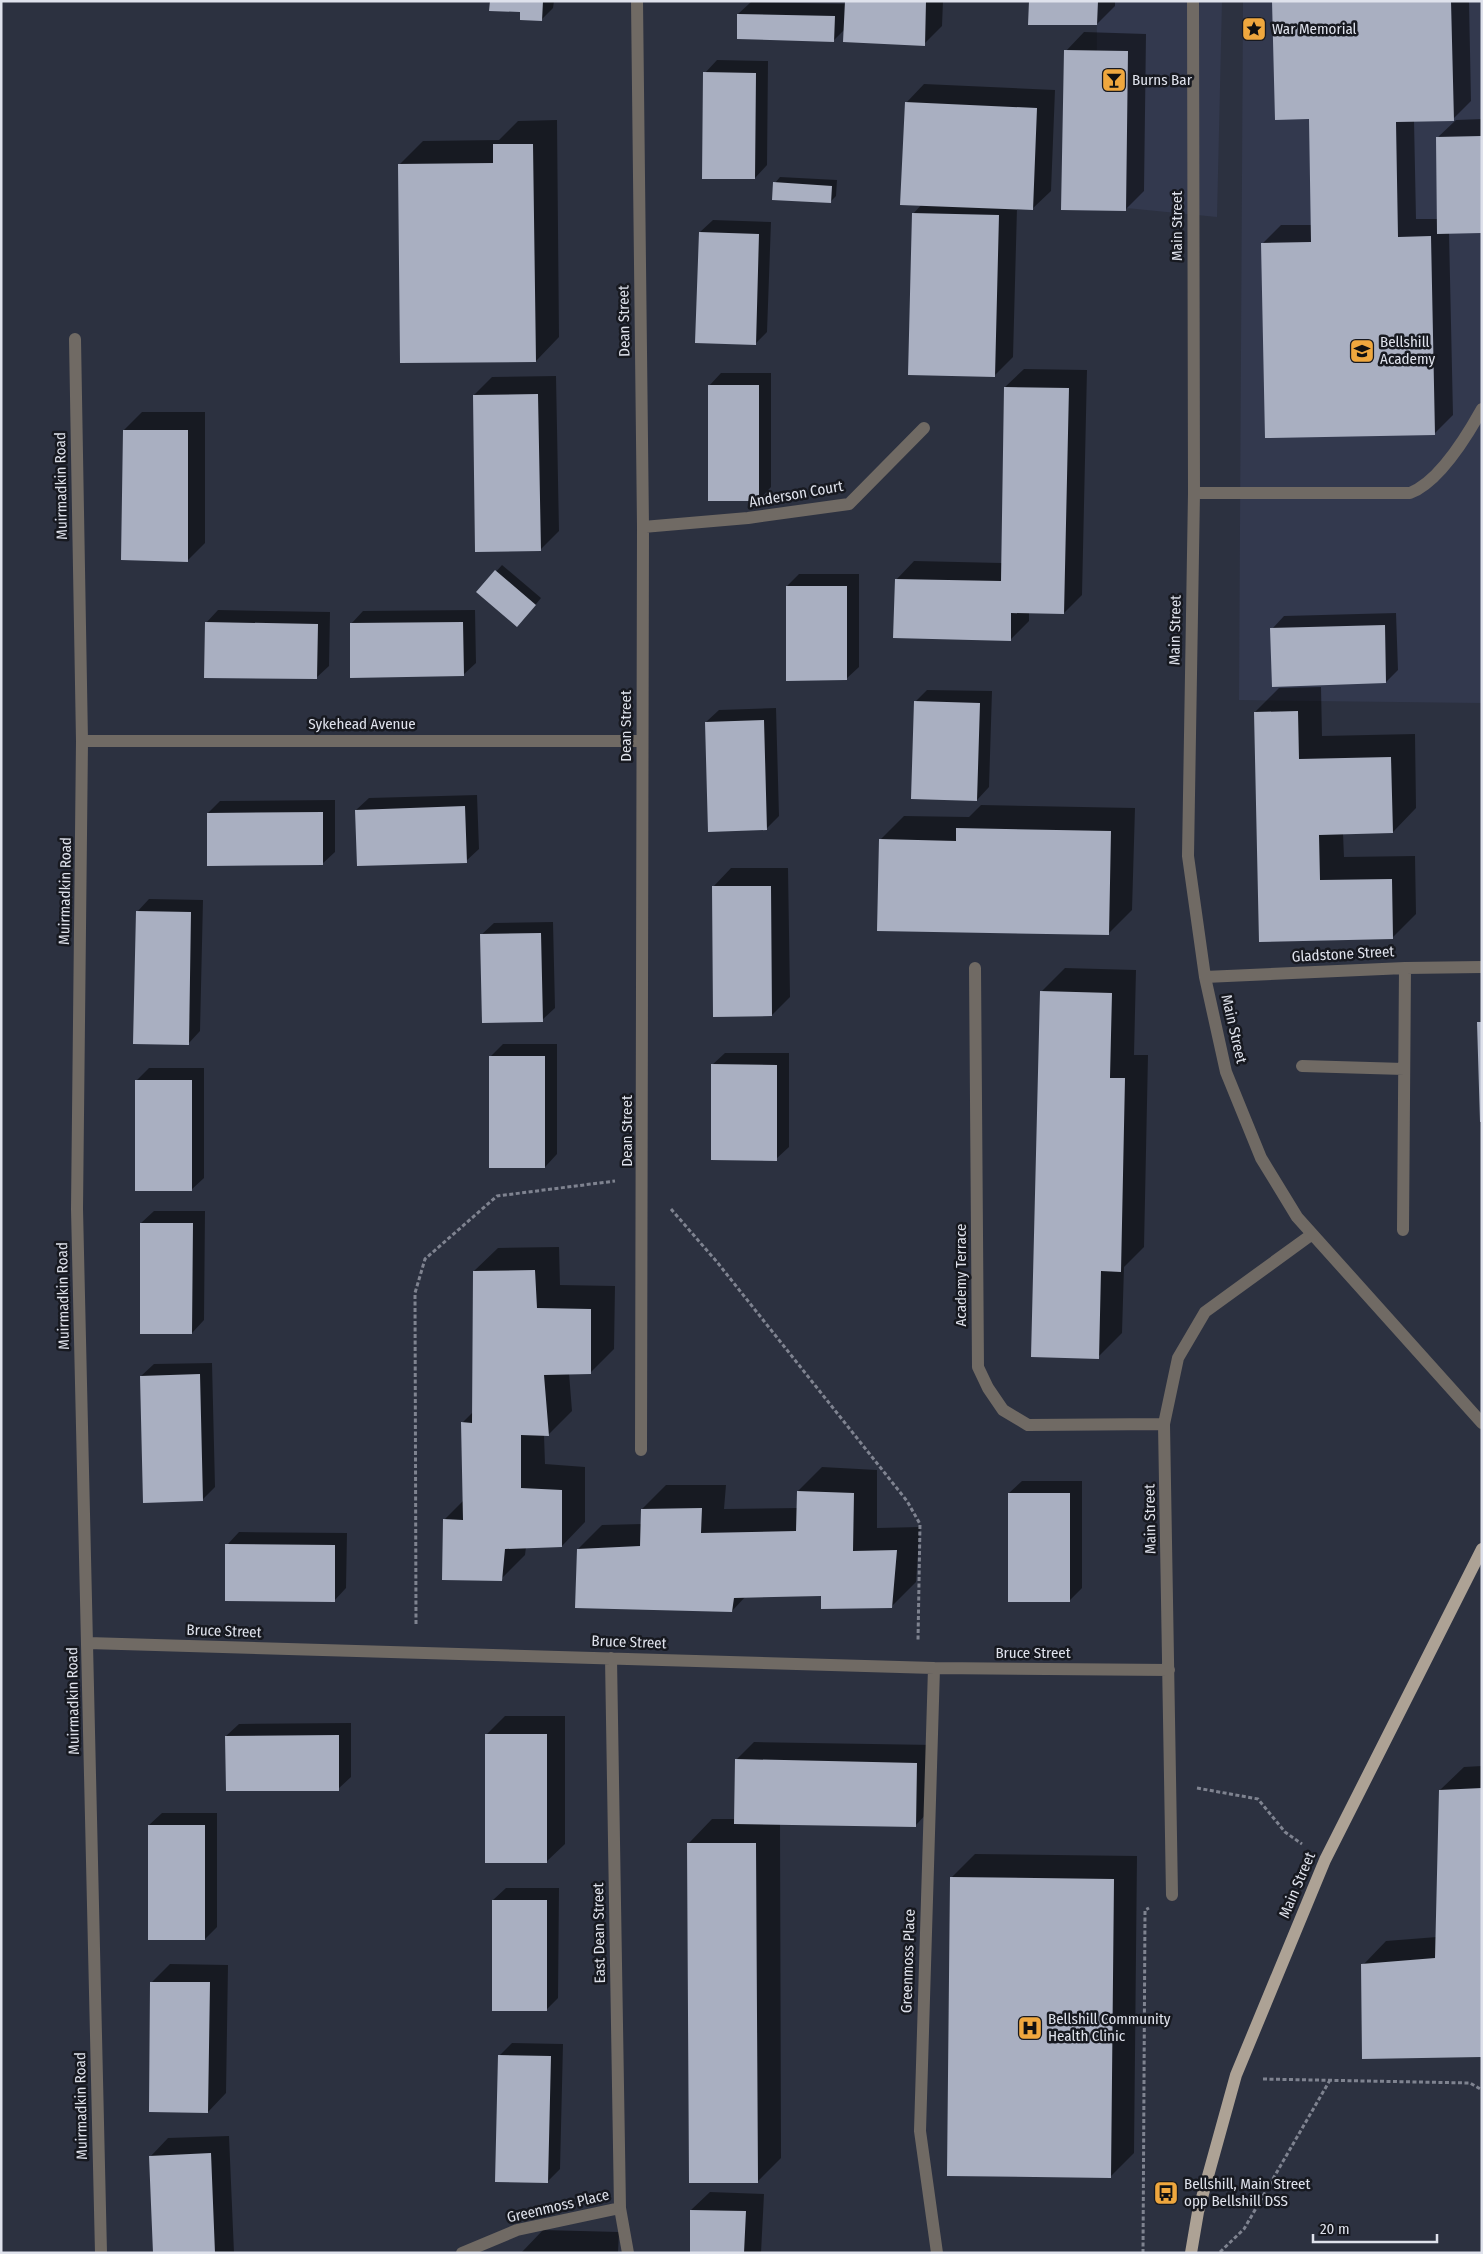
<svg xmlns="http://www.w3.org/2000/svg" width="1483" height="2254" viewBox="0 0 1483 2254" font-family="'Fira Sans Condensed',sans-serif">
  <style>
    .built { fill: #33394e }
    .shadow { fill: #0007 }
    .building { fill: #a9afc1 }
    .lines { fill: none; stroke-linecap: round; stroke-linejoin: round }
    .path { stroke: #7f8390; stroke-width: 3; stroke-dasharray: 4 2.5; stroke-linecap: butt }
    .minor { stroke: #706a64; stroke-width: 12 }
    .major { stroke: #ada295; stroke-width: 12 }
    .labels { text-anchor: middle; stroke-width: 5; stroke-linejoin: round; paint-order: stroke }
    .poi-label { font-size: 15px; fill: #dfe2ec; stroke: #171920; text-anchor: start }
    .street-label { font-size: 15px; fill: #dfe2ec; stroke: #171920 }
  </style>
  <rect width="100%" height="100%" fill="#2c3140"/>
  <!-- built -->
  <path class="built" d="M 1097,1 L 1222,1 L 1217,217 L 1096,205 Z
    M 1243,1 L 1482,1 L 1482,703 L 1239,700 Z"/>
  <!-- shadow -->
  <path class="shadow" d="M 491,1 L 554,1 L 553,8 L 541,20 Z
    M 847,1 L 943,1 L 942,26 L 924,44 L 845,29 L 834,40 L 738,14 L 751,2 L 847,4 Z
    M 1030,1 L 1115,1 L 1115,6 L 1097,24 Z
    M 1273,1 L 1469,1 L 1471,101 L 1453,119 L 1414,120 L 1416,219 L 1438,219 L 1437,138 L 1456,120 L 1482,119 L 1482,231 L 1449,232 L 1453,415 L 1434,434 L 1262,244 L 1281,225 L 1312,225 L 1310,118 Z
    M 1084,32 L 1146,34 L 1144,191 L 1126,209 L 1066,51 Z
    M 717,60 L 768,61 L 767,165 L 755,178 L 705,73 Z
    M 924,84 L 1055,90 L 1051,191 L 1032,209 L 1017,208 L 1013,357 L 995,375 L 913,214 L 922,204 L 906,103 Z
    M 557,120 L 559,337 L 536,361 L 399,165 L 423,141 L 499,140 L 518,121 Z
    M 780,177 L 837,180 L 836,196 L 830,202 L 775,183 Z
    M 713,220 L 771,222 L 767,332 L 755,344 L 700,232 Z
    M 1024,369 L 1087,370 L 1082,595 L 1064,613 L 1029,612 L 1029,621 L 1011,639 L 896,580 L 914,561 L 1002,563 L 1005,387 Z
    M 721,373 L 771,373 L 771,487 L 759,500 L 709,386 Z
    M 556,376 L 559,531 L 541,549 L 474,395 L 492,377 Z
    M 142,412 L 205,412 L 205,543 L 187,561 L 124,430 Z
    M 502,565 L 541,598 L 523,620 L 478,592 Z
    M 799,574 L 859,574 L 859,667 L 846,679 L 787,586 Z
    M 218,610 L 330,612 L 329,666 L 316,678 L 206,623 Z
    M 475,610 L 476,663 L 463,675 L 351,624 L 363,611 Z
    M 1396,613 L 1398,670 L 1386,682 L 1272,629 L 1284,616 Z
    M 1321,687 L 1322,736 L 1415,734 L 1416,808 L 1393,832 L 1343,833 L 1344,857 L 1415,856 L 1416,914 L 1392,938 L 1260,941 L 1255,712 L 1279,688 Z
    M 927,690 L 992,691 L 989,787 L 977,800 L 915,702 Z
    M 776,708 L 779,816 L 766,829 L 706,722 L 719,710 Z
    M 477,795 L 479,849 L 466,861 L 356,810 L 369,798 Z
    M 335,800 L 335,852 L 322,864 L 208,813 L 220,801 Z
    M 981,805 L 1135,808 L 1132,910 L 1108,934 L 880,840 L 904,816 L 969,817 Z
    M 731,868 L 788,868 L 790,997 L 772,1015 L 713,887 Z
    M 149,899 L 203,900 L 200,1031 L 188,1044 L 137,912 Z
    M 553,922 L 555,1008 L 542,1020 L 481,935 L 494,923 Z
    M 1065,968 L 1136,970 L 1134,1055 L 1148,1055 L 1144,1247 L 1124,1267 L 1122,1333 L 1098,1357 L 1041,992 Z
    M 503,1044 L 557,1044 L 557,1154 L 545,1167 L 491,1056 Z
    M 725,1053 L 789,1053 L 789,1147 L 776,1159 L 712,1065 Z
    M 149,1068 L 204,1068 L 204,1178 L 191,1190 L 136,1081 Z
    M 154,1211 L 205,1211 L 204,1320 L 192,1333 L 141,1223 Z
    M 559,1247 L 560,1285 L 615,1286 L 614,1349 L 590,1373 L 569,1373 L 572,1411 L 548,1435 L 544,1435 L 545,1464 L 585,1467 L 585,1522 L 562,1546 L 526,1547 L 525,1555 L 501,1579 L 444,1520 L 464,1500 L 462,1423 L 474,1411 L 474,1271 L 498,1248 Z
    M 212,1363 L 215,1487 L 202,1500 L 141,1376 L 154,1364 Z
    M 822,1467 L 877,1470 L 877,1528 L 920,1527 L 916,1582 L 892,1606 L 822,1594 L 746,1596 L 732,1611 L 578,1549 L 602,1525 L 642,1524 L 642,1509 L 666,1485 L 726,1485 L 724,1509 L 798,1508 L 798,1491 Z
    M 1022,1481 L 1082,1481 L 1082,1588 L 1069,1601 L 1009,1493 Z
    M 239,1532 L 347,1533 L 346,1588 L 334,1601 L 227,1545 Z
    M 505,1716 L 565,1716 L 565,1844 L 546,1862 L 486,1735 Z
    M 351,1723 L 351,1777 L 338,1789 L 226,1736 L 239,1724 Z
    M 754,1742 L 935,1745 L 933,1807 L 915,1826 L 780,1823 L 781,2158 L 757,2182 L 689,1843 L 712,1819 L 735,1819 L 736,1760 Z
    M 1482,1766 L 1482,2056 L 1363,1965 L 1386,1941 L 1437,1937 L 1440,1790 L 1464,1767 Z
    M 162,1813 L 217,1813 L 217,1927 L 205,1939 L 149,1825 Z
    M 975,1854 L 1137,1856 L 1134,2153 L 1110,2177 L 951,1878 Z
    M 506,1888 L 559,1888 L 558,1998 L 546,2010 L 493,1900 Z
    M 170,1964 L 228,1965 L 226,2093 L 208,2112 L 152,1982 Z
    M 512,2043 L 563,2044 L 560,2169 L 547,2182 L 500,2055 Z
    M 229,2136 L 234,2253 L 154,2253 L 150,2157 L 168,2138 Z
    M 710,2192 L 764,2194 L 761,2253 L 691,2253 L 691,2210 Z
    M 543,2230 L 619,2232 L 618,2253 L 521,2253 Z"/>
  <!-- building -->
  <path class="building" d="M 490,1 L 543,1 L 542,21 L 520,20 L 520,12 L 489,11 Z
    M 845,1 L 926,1 L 925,46 L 843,42 Z
    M 1029,1 L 1098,1 L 1097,25 L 1028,25 Z
    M 1272,1 L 1451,1 L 1454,121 L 1396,122 L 1398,237 L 1431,236 L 1435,435 L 1265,438 L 1261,243 L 1311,242 L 1309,119 L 1275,120 Z
    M 737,14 L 835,16 L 834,42 L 737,39 Z
    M 1064,50 L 1128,51 L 1126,211 L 1061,210 Z
    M 703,72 L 756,73 L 755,179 L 702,179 Z
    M 905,102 L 1037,108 L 1033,210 L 900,205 Z
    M 1482,136 L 1482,233 L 1437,234 L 1436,137 Z
    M 493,144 L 533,144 L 536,362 L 400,363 L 398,164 L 493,163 Z
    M 773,182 L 832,186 L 831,203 L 772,200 Z
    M 912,213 L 999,215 L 995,377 L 908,375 Z
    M 699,232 L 759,234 L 756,345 L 695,343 Z
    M 708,385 L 759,385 L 759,501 L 708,501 Z
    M 1004,387 L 1069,388 L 1064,614 L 1011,613 L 1011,641 L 893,638 L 895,579 L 1001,581 Z
    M 538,394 L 541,551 L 475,552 L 473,395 Z
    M 123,430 L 188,430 L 188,562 L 121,560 Z
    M 495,570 L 536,605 L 517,627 L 476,592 Z
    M 786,586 L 847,586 L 847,680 L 786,681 Z
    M 205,622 L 318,624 L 317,679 L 204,678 Z
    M 463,622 L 464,676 L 350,678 L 350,623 Z
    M 1385,625 L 1386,683 L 1272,687 L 1270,628 Z
    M 914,701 L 980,703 L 977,801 L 911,799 Z
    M 1298,711 L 1299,759 L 1391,757 L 1393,833 L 1319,835 L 1320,880 L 1392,879 L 1393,939 L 1259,942 L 1254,712 Z
    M 764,720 L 767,830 L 708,832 L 705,722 Z
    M 465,806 L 467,863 L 357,866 L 355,810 Z
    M 323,812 L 323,865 L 207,866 L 207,813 Z
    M 956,828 L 1111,831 L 1109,935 L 877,931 L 879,839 L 956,841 Z
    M 712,886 L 771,886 L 772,1016 L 713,1017 Z
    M 136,911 L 191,912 L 189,1045 L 133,1044 Z
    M 541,933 L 543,1022 L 482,1023 L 480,934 Z
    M 1040,991 L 1112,993 L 1110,1078 L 1125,1078 L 1121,1272 L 1101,1271 L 1099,1359 L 1031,1357 Z
    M 1477,1022 L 1482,1022 L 1482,1122 L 1480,1122 Z
    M 489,1056 L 545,1056 L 545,1168 L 489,1168 Z
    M 711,1064 L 777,1065 L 777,1161 L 711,1160 Z
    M 135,1080 L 192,1080 L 192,1191 L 135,1191 Z
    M 140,1223 L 193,1223 L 192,1334 L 140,1334 Z
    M 535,1270 L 537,1308 L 591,1309 L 591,1374 L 544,1375 L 549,1436 L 521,1435 L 521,1488 L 562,1490 L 562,1547 L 505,1549 L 502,1581 L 442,1580 L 443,1519 L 463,1520 L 461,1422 L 472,1423 L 473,1271 Z
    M 200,1374 L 203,1501 L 143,1503 L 140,1376 Z
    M 797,1491 L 854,1493 L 853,1551 L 897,1550 L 892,1608 L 821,1609 L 821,1596 L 734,1598 L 732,1612 L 575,1608 L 577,1549 L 640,1546 L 641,1509 L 702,1508 L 701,1533 L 796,1531 Z
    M 1008,1493 L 1070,1493 L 1070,1602 L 1008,1602 Z
    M 225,1544 L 335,1545 L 335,1602 L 225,1601 Z
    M 485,1734 L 547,1734 L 547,1863 L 485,1863 Z
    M 339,1735 L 339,1791 L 226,1791 L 225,1736 Z
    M 735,1759 L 917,1763 L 916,1827 L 734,1824 Z
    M 1482,1788 L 1482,2057 L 1362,2059 L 1361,1964 L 1435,1958 L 1439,1790 Z
    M 148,1825 L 205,1825 L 205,1940 L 148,1940 Z
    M 687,1843 L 756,1843 L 758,2183 L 689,2183 Z
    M 950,1877 L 1114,1879 L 1111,2178 L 947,2176 Z
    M 492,1900 L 547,1900 L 547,2011 L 492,2011 Z
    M 150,1982 L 210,1982 L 208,2113 L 149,2112 Z
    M 498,2055 L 551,2056 L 548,2183 L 495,2182 Z
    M 211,2153 L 215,2253 L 153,2253 L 149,2156 Z
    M 690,2210 L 746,2211 L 744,2253 L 690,2253 Z"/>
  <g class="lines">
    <!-- path -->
    <path class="path" d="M 671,1209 L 717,1262 L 907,1501 L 920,1524 L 918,1641
      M 416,1624 L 415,1293 L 425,1259 L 497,1196 L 615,1181
      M 1197,1788 L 1258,1799 L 1285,1832 L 1302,1844
      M 1263,2079 L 1470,2083 L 1482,2090
      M 1220,2252 L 1244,2229 L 1330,2080
      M 1143,2253 L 1145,1910 L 1149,1908"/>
    <!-- minor -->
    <path class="minor" d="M 637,1 L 643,527 L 641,1450
      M 1193,1 L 1194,493 L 1188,856 L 1205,977 L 1226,1072 L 1261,1158 L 1297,1217 L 1482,1423
      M 75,339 L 82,741 L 77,1209 L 101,2253
      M 1194,493 L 1410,493 C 1439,482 1467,436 1482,409
      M 643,527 L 748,518 L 849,504 L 924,428
      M 82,741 L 642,741
      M 975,968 L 978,1367 L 988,1388 L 1003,1410 L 1028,1425 L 1164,1424
      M 1205,977 L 1405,968 L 1482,967
      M 1302,1066 L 1404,1069
      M 1403,1230 L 1405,968
      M 88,1643 L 934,1668 L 1169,1670
      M 611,1658 L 620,2208 L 628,2253
      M 934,1668 L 920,2131 L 937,2253
      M 1172,1895 L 1164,1424 L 1178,1358 L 1205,1312 L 1311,1235
      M 462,2253 L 517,2230 L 620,2208"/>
    <!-- major -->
    <path class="major" d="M 1191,2253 L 1198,2212 L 1236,2075 L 1325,1860 L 1482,1549"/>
  </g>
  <!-- icons -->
  <defs>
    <symbol id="sight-square" viewBox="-11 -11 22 22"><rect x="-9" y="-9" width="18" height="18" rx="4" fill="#efa73e" stroke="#171920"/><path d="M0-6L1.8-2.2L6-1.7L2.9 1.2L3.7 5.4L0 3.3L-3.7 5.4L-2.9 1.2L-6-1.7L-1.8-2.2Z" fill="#111"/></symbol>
    <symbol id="bar-square" viewBox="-11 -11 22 22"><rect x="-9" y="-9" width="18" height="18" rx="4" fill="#efa73e" stroke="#171920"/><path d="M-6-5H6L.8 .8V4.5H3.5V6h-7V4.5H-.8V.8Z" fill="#111"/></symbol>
    <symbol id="school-square" viewBox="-11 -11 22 22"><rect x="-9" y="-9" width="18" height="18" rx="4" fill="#efa73e" stroke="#171920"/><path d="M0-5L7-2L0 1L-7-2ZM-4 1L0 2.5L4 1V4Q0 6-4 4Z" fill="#111"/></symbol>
    <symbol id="hospital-square" viewBox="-11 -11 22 22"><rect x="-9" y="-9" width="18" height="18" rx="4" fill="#efa73e" stroke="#171920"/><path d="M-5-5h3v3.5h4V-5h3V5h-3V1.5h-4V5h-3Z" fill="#111"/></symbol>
    <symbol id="bus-square" viewBox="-11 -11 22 22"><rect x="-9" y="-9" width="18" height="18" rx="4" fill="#efa73e" stroke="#171920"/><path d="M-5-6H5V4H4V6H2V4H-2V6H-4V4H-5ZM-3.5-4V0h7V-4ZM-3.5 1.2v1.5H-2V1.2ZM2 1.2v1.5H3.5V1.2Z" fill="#111"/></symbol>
  </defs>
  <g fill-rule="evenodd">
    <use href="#sight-square" x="1240" y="15" width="28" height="28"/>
    <use href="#bar-square" x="1100" y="66" width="28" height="28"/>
    <use href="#school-square" x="1348" y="337" width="28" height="28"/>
    <use href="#hospital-square" x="1016" y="2014" width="28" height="28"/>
    <use href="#bus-square" x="1152" y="2179" width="28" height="28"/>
  </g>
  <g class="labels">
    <!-- poi labels -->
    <g class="poi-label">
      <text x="1272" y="34">War Memorial</text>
      <text x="1132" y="85">Burns Bar</text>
      <text x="1380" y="347">Bellshill<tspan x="1380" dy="17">Academy</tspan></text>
      <text x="1048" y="2024">Bellshill Community<tspan x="1048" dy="17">Health Clinic</tspan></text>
      <text x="1184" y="2189">Bellshill, Main Street<tspan x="1184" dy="17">opp Bellshill DSS</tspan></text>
    </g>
    <!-- street labels -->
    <g class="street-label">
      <text transform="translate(1177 226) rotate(-90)" y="5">Main Street</text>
      <text transform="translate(624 321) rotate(-91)" y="5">Dean Street</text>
      <text transform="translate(61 486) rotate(-91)" y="5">Muirmadkin Road</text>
      <text transform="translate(796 494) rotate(-10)" y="5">Anderson Court</text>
      <text transform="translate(1175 630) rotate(-89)" y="5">Main Street</text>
      <text x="362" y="729">Sykehead Avenue</text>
      <text transform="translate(626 726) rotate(-90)" y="5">Dean Street</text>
      <text transform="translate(65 891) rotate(-89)" y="5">Muirmadkin Road</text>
      <text transform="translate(1343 954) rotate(-3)" y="5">Gladstone Street</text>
      <text transform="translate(1234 1029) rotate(77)" y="5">Main Street</text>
      <text transform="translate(627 1131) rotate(-90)" y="5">Dean Street</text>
      <text transform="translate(961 1275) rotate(-90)" y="5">Academy Terrace</text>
      <text transform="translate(63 1296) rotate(-91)" y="5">Muirmadkin Road</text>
      <text transform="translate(1150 1519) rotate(-91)" y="5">Main Street</text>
      <text transform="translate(224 1631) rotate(2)" y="5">Bruce Street</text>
      <text transform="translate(629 1642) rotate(2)" y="5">Bruce Street</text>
      <text x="1033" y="1658">Bruce Street</text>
      <text transform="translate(73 1701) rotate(-91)" y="5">Muirmadkin Road</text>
      <text transform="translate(1297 1885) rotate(-67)" y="5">Main Street</text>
      <text transform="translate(599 1933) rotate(-91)" y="5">East Dean Street</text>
      <text transform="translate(908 1961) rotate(-88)" y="5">Greenmoss Place</text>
      <text transform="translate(81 2106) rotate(-91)" y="5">Muirmadkin Road</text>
      <text transform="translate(558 2206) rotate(-13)" y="5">Greenmoss Place</text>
    </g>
  </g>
  <!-- border -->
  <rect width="1483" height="2254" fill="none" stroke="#dfe2ec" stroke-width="5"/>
  <!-- scale -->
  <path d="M1313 2234v8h124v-8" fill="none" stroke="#dfe2ec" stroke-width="2.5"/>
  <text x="1320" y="2234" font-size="15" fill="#dfe2ec" stroke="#171920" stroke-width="4" paint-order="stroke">20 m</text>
</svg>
